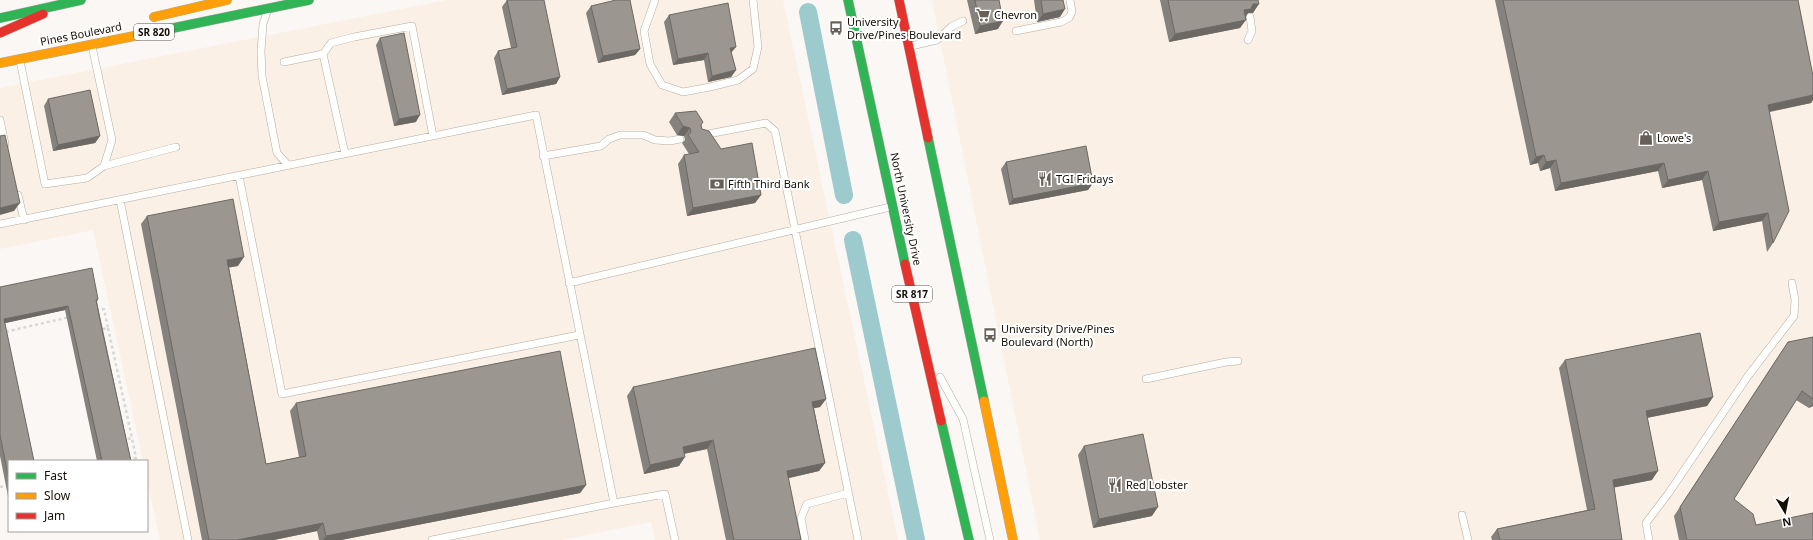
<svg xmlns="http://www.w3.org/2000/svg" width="1813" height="540" viewBox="0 0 1813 540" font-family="'Noto Sans',sans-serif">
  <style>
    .commercial { fill: #fbf0e5 }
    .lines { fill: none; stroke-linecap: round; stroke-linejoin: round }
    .canal { stroke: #9ccacd; stroke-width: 18 }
    .lane-casing { stroke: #b1aca6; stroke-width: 8 }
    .fast-casing { stroke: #b1aca6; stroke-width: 10 }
    .slow-casing { stroke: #b1aca6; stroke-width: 10 }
    .jam-casing { stroke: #b1aca6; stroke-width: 10 }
    .path { stroke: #d7d7d5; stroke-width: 2.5; stroke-dasharray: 3 3; stroke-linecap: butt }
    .lane { stroke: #fefefd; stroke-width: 7 }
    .fast { stroke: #30b455; stroke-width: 9 }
    .slow { stroke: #ff9f0a; stroke-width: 9 }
    .jam { stroke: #e5322d; stroke-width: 9 }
    .wall { fill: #85817c }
    .shaded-wall { fill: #6c6965 }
    .building { fill: #9b9690; stroke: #6c6965 }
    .labels { text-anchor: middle; stroke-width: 4; stroke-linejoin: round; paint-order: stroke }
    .shield { fill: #fff; stroke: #5c5751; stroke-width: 1 }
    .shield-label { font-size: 10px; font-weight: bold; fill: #160f06 }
    .poi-label { font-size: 11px; fill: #160f06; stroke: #fff; text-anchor: start }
    .street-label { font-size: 11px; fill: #160f06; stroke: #fff }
  </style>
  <rect width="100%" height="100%" fill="#faf7f4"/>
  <!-- commercial -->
  <path class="commercial" d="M 447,0 L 783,0 L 898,540 L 655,540 L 651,522 L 562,540 L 160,540 L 147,481 L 147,461 L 143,461 L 93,230 L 0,249 L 0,88 Z
    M 932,0 L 1813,0 L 1813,540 L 1040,540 Z"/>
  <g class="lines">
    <!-- canal -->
    <path class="canal" d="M 808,12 L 844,195
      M 853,240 L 916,540"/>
    <defs>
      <path id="lane" d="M 655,0 L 644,31 L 650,64 L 662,85 L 683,92 L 710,87 L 738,80 L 753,69 L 758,47 L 753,0
        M 267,12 L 263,24 L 261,51 L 262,76 L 277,153 L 288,165
        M 1016,31 L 1061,22 L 1069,18 L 1072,12 L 1070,0
        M 1248,40 L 1252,31 L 1250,17
        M 911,46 L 937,40 L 951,27 L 963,21
        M 323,54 L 345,154
        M 20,61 L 45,184 L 87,178 L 104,166 L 112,140 L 92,46
        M 284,62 L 323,54 L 331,43 L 354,37 L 412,26 L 433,136
        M 0,120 L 5,144
        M 703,135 L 766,123 L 775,131 L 858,540
        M 543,156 L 601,146 L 609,139 L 620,135 L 643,135 L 655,140 L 670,141 L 680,139
        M 104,166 L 176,147
        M 239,176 L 282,394 L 579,335
        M 18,195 L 24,220
        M 120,200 L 188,540
        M 0,224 L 536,115 L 614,503 L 665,494 L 675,540
        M 569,283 L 890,207
        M 940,377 L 963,419 L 990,540
        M 1146,379 L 1226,362 L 1238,361
        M 1462,515 L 1468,540
        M 432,540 L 614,503
        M 805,540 L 801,518 L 807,504 L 848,493
        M 1649,540 L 1646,523 L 1668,494 L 1748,376 L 1794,316 L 1795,300 L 1792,283"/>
      <path id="fast" d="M 848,0 L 905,264
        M 0,18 L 81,0
        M 154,32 L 309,0
        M 928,138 L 984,401
        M 941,421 L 969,540"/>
      <path id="slow" d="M 154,17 L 227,0
        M 0,63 L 154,32
        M 984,401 L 1013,540"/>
      <path id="jam" d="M 899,0 L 928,138
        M 0,33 L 43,14
        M 905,264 L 941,421"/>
    </defs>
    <!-- lane casing -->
    <use href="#lane" class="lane-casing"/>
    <!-- fast casing -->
    <use href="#fast" class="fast-casing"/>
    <!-- slow casing -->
    <use href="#slow" class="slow-casing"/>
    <!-- jam casing -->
    <use href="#jam" class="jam-casing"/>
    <!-- path -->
    <path class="path" d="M 96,311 L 104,309 L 108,328 L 100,330
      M 108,328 L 132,438
      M 0,333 L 70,317
      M 122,461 L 136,458 L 132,438 L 124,440
      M 0,487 L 9,485"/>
    <!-- lane -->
    <use href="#lane" class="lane"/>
    <!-- fast -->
    <use href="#fast" class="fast"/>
    <!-- slow -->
    <use href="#slow" class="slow"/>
    <!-- jam -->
    <use href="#jam" class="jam"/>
  </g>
  <!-- wall -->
  <path class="wall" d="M 507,0 L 560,77 L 556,84 L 502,95 L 494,58 L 498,51 L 511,48 L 502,7 Z
    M 967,0 L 999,0 L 998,29 L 975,34 Z
    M 1034,0 L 1063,0 L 1060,17 L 1037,22 Z
    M 1160,0 L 1258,0 L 1253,13 L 1248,13 L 1245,17 L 1240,28 L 1169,42 Z
    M 1495,0 L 1798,0 L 1813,76 L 1813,100 L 1811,103 L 1770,112 L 1773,243 L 1767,252 L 1762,221 L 1713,231 L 1702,180 L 1662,188 L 1658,171 L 1555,191 L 1550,168 L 1540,171 L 1538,163 L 1530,165 Z
    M 591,6 L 640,49 L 635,55 L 598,63 L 586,13 Z
    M 669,15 L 731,53 L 736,70 L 731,77 L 708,82 L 704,60 L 673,65 L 664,22 Z
    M 380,38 L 416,122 L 394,126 L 376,45 Z
    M 48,99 L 100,136 L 95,143 L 53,151 L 44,106 Z
    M 675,113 L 701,125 L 702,129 L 721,149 L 761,195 L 755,203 L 687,216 L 678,164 L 684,155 L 689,154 L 682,143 L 685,140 L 684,136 L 677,135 L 669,122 Z
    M 1006,162 L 1093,183 L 1088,190 L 1009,205 L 1001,169 Z
    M 147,216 L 238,266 L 229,267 L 266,464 L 299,457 L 290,411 L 296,403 L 586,485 L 580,493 L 341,540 L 319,540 L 317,531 L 274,540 L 202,540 L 141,224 Z
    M 0,287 L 98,299 L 97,302 L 131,461 L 97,461 L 65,310 L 5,323 L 9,461 L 9,501 L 0,456 Z
    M 1813,337 L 1813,406 L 1809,408 L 1796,400 L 1734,499 L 1756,525 L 1813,540 L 1679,540 L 1674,516 L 1782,351 L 1788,342 Z
    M 1565,360 L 1713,397 L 1707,406 L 1647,418 L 1652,480 L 1614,487 L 1622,540 L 1492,540 L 1491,537 L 1497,529 L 1587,510 L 1559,368 Z
    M 633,387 L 826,399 L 820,407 L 814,408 L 825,463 L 819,471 L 788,478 L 801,540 L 726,540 L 707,449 L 684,454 L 679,466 L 644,474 L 627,396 Z
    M 1084,446 L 1152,516 L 1093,528 L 1078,455 Z"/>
  <!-- shaded-wall -->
  <path class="shaded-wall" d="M 1253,4 L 1259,4 L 1253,13 L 1248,13 L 1245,18 L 1244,10 Z
    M 1065,9 L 1060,17 L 1037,22 L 1043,14 Z
    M 1246,20 L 1240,28 L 1169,42 L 1175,34 Z
    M 1003,21 L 998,29 L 975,34 L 980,26 Z
    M 736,47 L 731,53 L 730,48 Z
    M 640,49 L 635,55 L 598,63 L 603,56 Z
    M 708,53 L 704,60 L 673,65 L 678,59 Z
    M 736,70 L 731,77 L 708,82 L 712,76 Z
    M 560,77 L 556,84 L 502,95 L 507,89 Z
    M 1813,95 L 1813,100 L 1811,103 L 1762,113 L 1768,105 Z
    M 420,115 L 416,122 L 394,126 L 399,119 Z
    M 683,126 L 690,128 L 684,136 L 677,135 Z
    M 100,136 L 95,143 L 53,151 L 58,145 Z
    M 1544,155 L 1538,163 L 1530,165 L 1536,157 Z
    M 1556,160 L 1550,168 L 1540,171 L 1546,162 Z
    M 1664,163 L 1658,171 L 1555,191 L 1561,183 Z
    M 1708,171 L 1702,180 L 1662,188 L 1668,180 Z
    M 1093,183 L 1088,190 L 1009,205 L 1013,199 Z
    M 761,195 L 755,203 L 687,216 L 693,208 Z
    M 20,203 L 14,211 L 0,215 L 0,208 Z
    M 1768,213 L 1762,221 L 1713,231 L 1719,222 Z
    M 244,257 L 238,266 L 221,269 L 227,260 Z
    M 68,306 L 65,310 L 1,324 L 4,319 Z
    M 1713,397 L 1707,406 L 1640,419 L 1646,411 Z
    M 826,399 L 820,407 L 806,410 L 812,402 Z
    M 1813,403 L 1813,406 L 1809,408 Z
    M 713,440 L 707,449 L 677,455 L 683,447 Z
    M 685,457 L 679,466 L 644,474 L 650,465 Z
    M 825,463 L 819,471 L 781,480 L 787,471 Z
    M 1658,471 L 1652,480 L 1607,489 L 1613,480 Z
    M 586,485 L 580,493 L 341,540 L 323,540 L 326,536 Z
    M 1158,507 L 1152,516 L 1093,528 L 1099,519 Z
    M 323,523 L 317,531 L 274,540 L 237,540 Z"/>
  <!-- building -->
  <path class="building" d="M 507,0 L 544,0 L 560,77 L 507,89 L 498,51 L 517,47 Z
    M 616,0 L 630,0 L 640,49 L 603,56 L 591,6 Z
    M 975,0 L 999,0 L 1003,21 L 980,26 Z
    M 1041,0 L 1063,0 L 1065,9 L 1043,14 Z
    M 1168,0 L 1258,0 L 1259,4 L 1253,4 L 1251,9 L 1244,10 L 1246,20 L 1175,34 Z
    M 1503,0 L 1798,0 L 1813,76 L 1813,95 L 1768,105 L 1789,211 L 1773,243 L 1768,213 L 1719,222 L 1708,171 L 1668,180 L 1664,163 L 1561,183 L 1556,160 L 1546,162 L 1544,155 L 1536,157 Z
    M 728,3 L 736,47 L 730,48 L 736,70 L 712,76 L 708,53 L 678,59 L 669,15 Z
    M 404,33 L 420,115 L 399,119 L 380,38 Z
    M 90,90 L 100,136 L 58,145 L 48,99 Z
    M 696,111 L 703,122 L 701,125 L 702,129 L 709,131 L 721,149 L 752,143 L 761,195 L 693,208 L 684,155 L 699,152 L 688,135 L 691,132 L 690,128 L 683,126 L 675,113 Z
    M 5,135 L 20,203 L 0,208 L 0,136 Z
    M 1086,146 L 1093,183 L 1013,199 L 1006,162 Z
    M 233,199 L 244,257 L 227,260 L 266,464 L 306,456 L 296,403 L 560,351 L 586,485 L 326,536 L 323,523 L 237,540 L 209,540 L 147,216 Z
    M 92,268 L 98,299 L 96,300 L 101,325 L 131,461 L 102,461 L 68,306 L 4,319 L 34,461 L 9,461 L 9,480 L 0,435 L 0,287 Z
    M 1700,333 L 1713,397 L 1646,411 L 1658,471 L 1613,480 L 1622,540 L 1500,540 L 1497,529 L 1595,509 L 1565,360 Z
    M 1813,337 L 1813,399 L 1802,391 L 1734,499 L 1753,514 L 1756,525 L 1813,513 L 1813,540 L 1687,540 L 1680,507 L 1788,342 Z
    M 815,348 L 826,399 L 812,402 L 825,463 L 787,471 L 801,540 L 734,540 L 713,440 L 683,447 L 685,457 L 650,465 L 633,387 Z
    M 1143,434 L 1158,507 L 1099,519 L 1084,446 Z"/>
  <!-- icons -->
  <defs>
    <symbol id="supermarket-bare" viewBox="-9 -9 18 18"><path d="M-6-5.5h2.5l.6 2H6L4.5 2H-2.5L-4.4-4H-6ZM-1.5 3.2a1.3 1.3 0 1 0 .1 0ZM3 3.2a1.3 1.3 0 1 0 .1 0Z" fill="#666059" stroke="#fff" stroke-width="2.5" paint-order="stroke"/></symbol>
    <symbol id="bus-bare" viewBox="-9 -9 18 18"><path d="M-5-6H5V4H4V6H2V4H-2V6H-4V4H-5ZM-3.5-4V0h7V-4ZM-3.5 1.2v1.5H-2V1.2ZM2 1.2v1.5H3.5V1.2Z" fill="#666059" stroke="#fff" stroke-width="2.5" paint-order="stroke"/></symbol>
    <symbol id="shop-bare" viewBox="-9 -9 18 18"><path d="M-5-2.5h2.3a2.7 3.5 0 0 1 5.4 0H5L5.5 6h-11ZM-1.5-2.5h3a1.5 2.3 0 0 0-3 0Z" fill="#666059" stroke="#fff" stroke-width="2.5" paint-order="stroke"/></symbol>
    <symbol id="restaurant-bare" viewBox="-9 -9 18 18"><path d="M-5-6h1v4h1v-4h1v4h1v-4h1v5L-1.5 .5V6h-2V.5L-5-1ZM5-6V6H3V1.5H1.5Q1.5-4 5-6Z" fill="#666059" stroke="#fff" stroke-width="2.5" paint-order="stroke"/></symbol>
    <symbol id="bank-bare" viewBox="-9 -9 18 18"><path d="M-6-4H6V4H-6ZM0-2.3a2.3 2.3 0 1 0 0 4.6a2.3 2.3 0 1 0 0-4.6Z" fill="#666059" stroke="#fff" stroke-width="2.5" paint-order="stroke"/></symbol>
  </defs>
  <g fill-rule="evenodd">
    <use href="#supermarket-bare" x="973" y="5" width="20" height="20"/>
    <use href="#bus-bare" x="826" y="18" width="20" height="20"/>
    <use href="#shop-bare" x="1636" y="128" width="20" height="20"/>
    <use href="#restaurant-bare" x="1035" y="169" width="20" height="20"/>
    <use href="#bank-bare" x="707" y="174" width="20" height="20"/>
    <use href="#bus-bare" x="980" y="325" width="20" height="20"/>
    <use href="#restaurant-bare" x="1105" y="475" width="20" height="20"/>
  </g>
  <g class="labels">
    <!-- shield labels -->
    <g class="shield">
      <rect x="134" y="24" width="40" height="16" rx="3"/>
      <rect x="892" y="286" width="40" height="16" rx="3"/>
    </g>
    <g class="shield-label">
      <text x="154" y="36">SR 820</text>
      <text x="912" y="298">SR 817</text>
    </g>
    <!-- poi labels -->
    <g class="poi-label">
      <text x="994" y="19">Chevron</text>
      <text x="847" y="26">University<tspan x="847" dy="13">Drive/Pines Boulevard</tspan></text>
      <text x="1657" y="142">Lowe's</text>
      <text x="1056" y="183">TGI Fridays</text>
      <text x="728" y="188">Fifth Third Bank</text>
      <text x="1001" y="333">University Drive/Pines<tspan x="1001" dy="13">Boulevard (North)</tspan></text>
      <text x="1126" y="489">Red Lobster</text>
    </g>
    <!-- street labels -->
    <g class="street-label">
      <text transform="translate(81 34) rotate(-11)" y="4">Pines Boulevard</text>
      <text transform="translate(906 209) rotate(78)" y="4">North University Drive</text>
    </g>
  </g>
  <!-- legend -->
  <rect x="8" y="460" width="140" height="72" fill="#ffffff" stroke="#a29f9b"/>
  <rect x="16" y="473" width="20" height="6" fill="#30b455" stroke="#a29f9b"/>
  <text x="44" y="480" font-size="12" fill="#160f06">Fast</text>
  <rect x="16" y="493" width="20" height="6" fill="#ff9f0a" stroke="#a29f9b"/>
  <text x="44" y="500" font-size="12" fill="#160f06">Slow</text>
  <rect x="16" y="513" width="20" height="6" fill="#e5322d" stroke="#a29f9b"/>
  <text x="44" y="520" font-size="12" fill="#160f06">Jam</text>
  <!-- north arrow -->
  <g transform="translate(1785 512) rotate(170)" stroke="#ffffff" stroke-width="3" paint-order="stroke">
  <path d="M0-3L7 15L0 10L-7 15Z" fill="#160f06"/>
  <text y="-6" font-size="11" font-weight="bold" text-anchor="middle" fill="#160f06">N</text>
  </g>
</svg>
